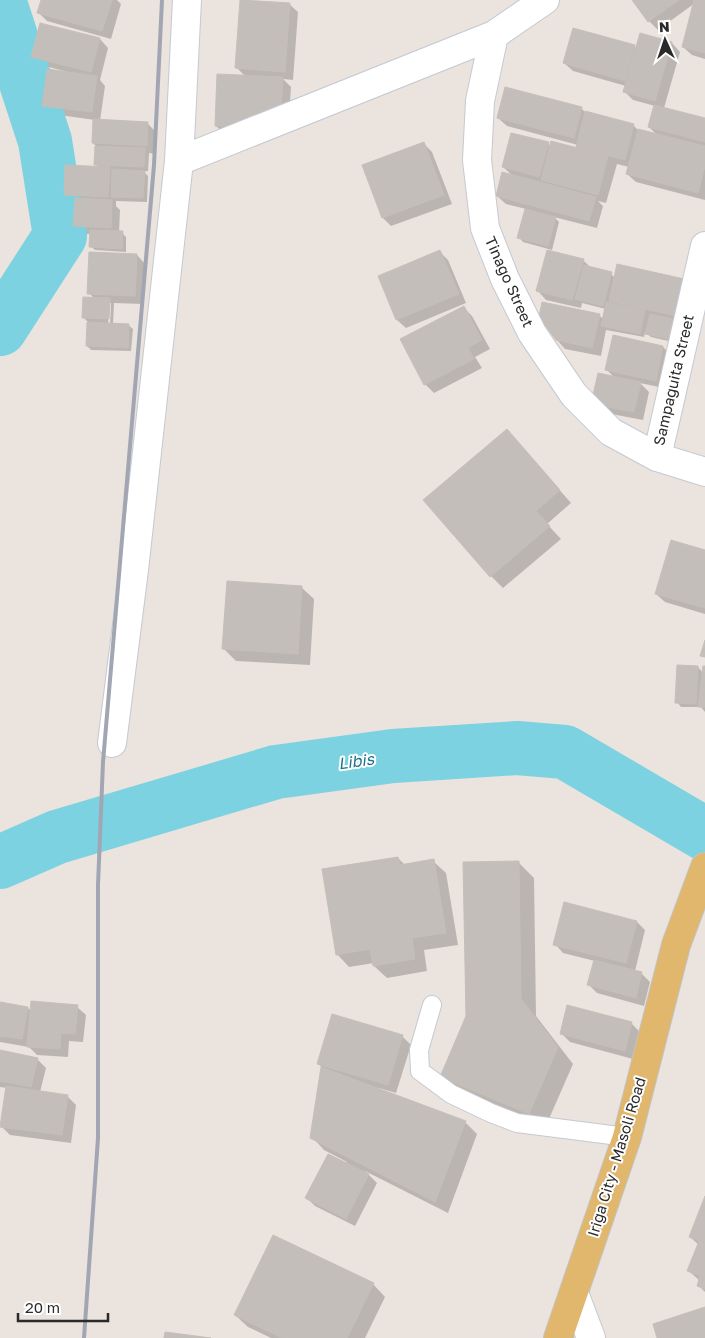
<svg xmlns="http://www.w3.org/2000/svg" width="705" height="1338" viewBox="0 0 705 1338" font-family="'Golos Text',sans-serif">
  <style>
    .shadow { fill: #0003; fill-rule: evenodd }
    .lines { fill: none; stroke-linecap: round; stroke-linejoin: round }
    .river { stroke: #7cd2e0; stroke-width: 54 }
    .building { fill: #c3beb9; stroke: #c5bfb7 }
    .lane-casing { stroke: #c5c9d2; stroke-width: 20 }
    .street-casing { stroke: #c5c9d2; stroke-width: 30 }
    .secondary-casing { stroke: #c5c9d2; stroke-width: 30 }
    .primary-casing { stroke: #c3c3c3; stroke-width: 30 }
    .lane { stroke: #fff; stroke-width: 18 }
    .street { stroke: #fff; stroke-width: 28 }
    .secondary { stroke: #fff; stroke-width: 28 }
    .primary { stroke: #e0b76d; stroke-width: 28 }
    .rail { stroke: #a1a6b2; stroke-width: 4 }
    .labels { text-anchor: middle; stroke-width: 4; stroke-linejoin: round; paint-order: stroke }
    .street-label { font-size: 15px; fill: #2a2a2a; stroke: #fff }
    .water-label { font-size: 16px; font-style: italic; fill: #1d738b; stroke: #fff }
  </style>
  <rect width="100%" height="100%" fill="#eae3de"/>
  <!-- shadow -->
  <path class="shadow" d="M 42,0 L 117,0 L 121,4 L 111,39 L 47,21 L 39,13 Z
    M 241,0 L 289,4 L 298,12 L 293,80 L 283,79 L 291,87 L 289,117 L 225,134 L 216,126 L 245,76 L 236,67 Z
    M 634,0 L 699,0 L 705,2 L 705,59 L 692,55 L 683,47 L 695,3 L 658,30 L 649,21 Z
    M 100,39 L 108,48 L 100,80 L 105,86 L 100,121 L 147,123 L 156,132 L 155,154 L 149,153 L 148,171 L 143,171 L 148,176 L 147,202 L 116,201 L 116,206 L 120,210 L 119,233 L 122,233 L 126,237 L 126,252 L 95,250 L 90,246 L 91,234 L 83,234 L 75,225 L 76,203 L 65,195 L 99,167 L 96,164 L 96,146 L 93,143 L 95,120 L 52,114 L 43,105 L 68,72 L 41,65 L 33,56 Z
    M 672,43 L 680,52 L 664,108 L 705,120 L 705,200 L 636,182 L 627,174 L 629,167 L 617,164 L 606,203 L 598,201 L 603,206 L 597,228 L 554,217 L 559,222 L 552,250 L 523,242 L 519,237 L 526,209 L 506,204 L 497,196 L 513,176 L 503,167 L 548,143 L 551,147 L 577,149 L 578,145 L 507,126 L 498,118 L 581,108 L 586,113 L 633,125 L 638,130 L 658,136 L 649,127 L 655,106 L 633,100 L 624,91 L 626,86 L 573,71 L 564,63 L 634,46 L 637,49 Z
    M 424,144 L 432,152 L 452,204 L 391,226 L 383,218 Z
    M 440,252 L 448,260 L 466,303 L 406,328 L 397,320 L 379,277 Z
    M 137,255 L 145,264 L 143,304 L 114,303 L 113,324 L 128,325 L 133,329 L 131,351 L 91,350 L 87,346 L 88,322 L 83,317 L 94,298 L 89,293 ZM 109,303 L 111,303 L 110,326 L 108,325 Z
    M 583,260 L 591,268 L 611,274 L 615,278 L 618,266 L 684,323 L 673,321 L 676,324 L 673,342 L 651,337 L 645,332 L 644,337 L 606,330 L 601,356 L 565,349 L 557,340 L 599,315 L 604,320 L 606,309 L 582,303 L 581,308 L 546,300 L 538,291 Z
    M 463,307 L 472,316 L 490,349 L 475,357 L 482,368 L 434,393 L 425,384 Z
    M 663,347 L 671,355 L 664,388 L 640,383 L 649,392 L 643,420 L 601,412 L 615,378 L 606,369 Z
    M 507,430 L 571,503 L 547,524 L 561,539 L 503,588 L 491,576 Z
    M 705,551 L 705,614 L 665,602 L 656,594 Z
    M 301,587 L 314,599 L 310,665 L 236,661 L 224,649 Z
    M 698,667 L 703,673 L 705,667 L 705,712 L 701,707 L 681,707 L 677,702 Z
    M 398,858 L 405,865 L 433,861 L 446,873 L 458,945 L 424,950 L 427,971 L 387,978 L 374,966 L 374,963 L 349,967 L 337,954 Z
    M 519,863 L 534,878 L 536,1016 L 573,1064 L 545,1128 L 457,1092 L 441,1076 L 467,1016 Z
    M 637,922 L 645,930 L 635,971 L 641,973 L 650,982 L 644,1006 L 597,993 L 589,985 L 595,961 L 563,953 L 555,944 Z
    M 0,1003 L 28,1008 L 31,1011 L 77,1007 L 86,1015 L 83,1042 L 69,1041 L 68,1057 L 37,1055 L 29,1047 L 0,1042 Z
    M 631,1023 L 640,1032 L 633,1059 L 570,1042 L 562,1034 Z
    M 402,1036 L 411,1045 L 396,1093 L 379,1088 L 379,1090 L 465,1122 L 477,1134 L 448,1213 L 365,1171 L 377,1183 L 355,1226 L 315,1206 L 307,1198 L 347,1162 L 324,1150 L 312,1137 L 322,1068 L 319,1064 Z
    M 0,1052 L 37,1059 L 46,1068 L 40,1092 L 67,1096 L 76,1105 L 71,1143 L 10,1135 L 1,1126 L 7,1088 L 0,1087 Z
    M 705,1199 L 705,1292 L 698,1285 L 700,1281 L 689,1271 L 699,1245 L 690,1237 Z
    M 373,1284 L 385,1297 L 365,1338 L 271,1338 L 248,1327 L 235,1315 Z"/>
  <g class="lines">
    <!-- river -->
    <path class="river" d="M 0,3 L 45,141 L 60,236 L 0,329
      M 0,862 L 57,837 L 276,772 L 393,756 L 517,748 L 565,752 L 705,834"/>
  </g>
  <!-- building -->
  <path class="building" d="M 41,0 L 112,0 L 102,31 L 37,13 Z
    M 240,0 L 290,3 L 285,72 L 235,68 Z
    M 632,0 L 679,0 L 648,22 Z
    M 694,0 L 705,0 L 705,53 L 682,47 Z
    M 40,23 L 100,38 L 91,72 L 31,57 Z
    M 573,28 L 635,45 L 625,81 L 563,63 Z
    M 640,33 L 672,42 L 655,101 L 623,92 Z
    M 47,69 L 97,76 L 92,112 L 42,106 Z
    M 217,74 L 283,77 L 281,108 L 246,127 L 215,126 Z
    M 505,87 L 582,107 L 574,138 L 497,118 Z
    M 654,105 L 705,118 L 705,142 L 648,127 Z
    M 585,111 L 634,124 L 625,160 L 576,147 Z
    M 93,119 L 148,122 L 147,146 L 92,143 Z
    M 638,129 L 705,146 L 705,166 L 698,193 L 626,174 Z
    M 511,133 L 549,142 L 539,177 L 502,167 Z
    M 551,141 L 608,156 L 598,195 L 541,180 Z
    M 424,142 L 444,195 L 382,218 L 362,165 Z
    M 95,146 L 145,148 L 144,167 L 94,165 Z
    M 65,165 L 110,167 L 108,197 L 64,195 Z
    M 112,169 L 145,171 L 143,198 L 111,197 Z
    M 502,172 L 596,197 L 589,221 L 496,196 Z
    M 75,198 L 112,200 L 111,228 L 73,226 Z
    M 525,209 L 556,217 L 548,246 L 517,238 Z
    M 90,230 L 123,231 L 122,249 L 89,247 Z
    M 440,250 L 459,294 L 396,320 L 378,276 Z
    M 547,250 L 584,259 L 572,300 L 536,291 Z
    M 89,252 L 137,254 L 135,296 L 87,294 Z
    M 617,264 L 684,279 L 676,316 L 609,301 Z
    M 584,265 L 612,272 L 603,306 L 575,299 Z
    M 83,297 L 110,298 L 109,319 L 82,318 Z
    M 542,302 L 600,314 L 592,348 L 556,340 L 539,317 Z
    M 606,302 L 645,310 L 640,334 L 601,326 Z
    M 464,306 L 482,340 L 468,348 L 474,359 L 424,385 L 400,339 Z
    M 650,314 L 673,319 L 669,339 L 645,334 Z
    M 87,322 L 129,324 L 128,348 L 86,346 Z
    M 613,335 L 663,346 L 656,381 L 605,370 Z
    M 598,373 L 641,382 L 634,412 L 591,404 Z
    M 507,429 L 560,490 L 536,511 L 550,526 L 490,577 L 423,500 Z
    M 671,540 L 705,550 L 705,608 L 655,594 Z
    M 227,581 L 302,586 L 298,654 L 222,649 Z
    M 705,640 L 705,657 L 700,656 Z
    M 677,665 L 698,666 L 696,704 L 675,703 Z
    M 703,666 L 705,666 L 705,707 L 698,707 Z
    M 398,857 L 400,865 L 434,859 L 446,933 L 412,938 L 415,959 L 373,966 L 370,949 L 336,955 L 322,869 Z
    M 519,861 L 521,999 L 558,1047 L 529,1114 L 440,1077 L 466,1016 L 463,862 Z
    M 564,902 L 637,921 L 626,963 L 553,945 Z
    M 594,960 L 642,972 L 636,998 L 587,985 Z
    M 31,1001 L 78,1005 L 75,1034 L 61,1033 L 60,1049 L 27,1047 Z
    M 0,1002 L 28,1007 L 22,1039 L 0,1036 Z
    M 567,1005 L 632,1022 L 625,1051 L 560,1034 Z
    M 332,1014 L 403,1035 L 388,1085 L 317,1064 Z
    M 0,1050 L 38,1058 L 31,1087 L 0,1081 Z
    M 321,1067 L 466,1121 L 435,1202 L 310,1138 Z
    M 6,1086 L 68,1095 L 62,1135 L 0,1127 Z
    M 328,1154 L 369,1174 L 346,1219 L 305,1198 Z
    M 705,1196 L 705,1289 L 697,1286 L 700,1276 L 687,1271 L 699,1241 L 689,1237 Z
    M 273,1235 L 374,1283 L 347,1338 L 282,1338 L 234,1315 Z
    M 705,1307 L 705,1338 L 657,1338 L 653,1324 Z
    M 165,1332 L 211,1338 L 164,1338 Z"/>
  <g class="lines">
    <defs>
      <path id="lane" d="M 432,1005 L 419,1050 L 420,1071 L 451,1094 L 491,1113 L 517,1123 L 627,1137"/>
      <path id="street" d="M 545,0 L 494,35 L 480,101 L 477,160 L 485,228 L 505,279 L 532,333 L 574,395 L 611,432 L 657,457 L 705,472
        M 179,161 L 494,35
        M 657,457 L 705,246
        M 112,743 L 134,570 L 179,161 L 187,0"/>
      <path id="secondary" d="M 574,1293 L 591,1338"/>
      <path id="primary" d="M 558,1338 L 627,1137 L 676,945 L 705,867"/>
    </defs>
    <!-- lane casing -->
    <use href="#lane" class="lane-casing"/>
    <!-- street casing -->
    <use href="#street" class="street-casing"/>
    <!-- secondary casing -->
    <use href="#secondary" class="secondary-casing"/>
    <!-- primary casing -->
    <use href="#primary" class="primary-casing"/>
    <!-- lane -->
    <use href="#lane" class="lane"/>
    <!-- street -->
    <use href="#street" class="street"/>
    <!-- secondary -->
    <use href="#secondary" class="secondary"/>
    <!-- primary -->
    <use href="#primary" class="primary"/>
    <!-- rail -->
    <path class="rail" d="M 84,1338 L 98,1138 L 98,885 L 103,762 L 154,165 L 162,0"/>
  </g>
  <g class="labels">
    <!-- street labels -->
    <g class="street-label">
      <text transform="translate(509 282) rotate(66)" y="5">Tinago Street</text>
      <text transform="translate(674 380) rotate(-77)" y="5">Sampaguita Street</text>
      <text transform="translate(617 1157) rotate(-73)" y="5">Iriga City - Masoli Road</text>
    </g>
    <!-- water labels -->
    <g class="water-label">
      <text transform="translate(356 761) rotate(-8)" y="6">Libis</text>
    </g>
  </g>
  <!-- north arrow -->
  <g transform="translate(665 40) rotate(357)" stroke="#ffffff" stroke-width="4" paint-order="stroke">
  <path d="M0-4L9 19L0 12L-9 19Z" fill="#2a2a2a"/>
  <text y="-8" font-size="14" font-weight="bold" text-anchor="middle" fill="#2a2a2a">N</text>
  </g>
  <!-- scale -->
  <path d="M18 1313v8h90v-8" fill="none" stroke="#2a2a2a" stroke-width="2.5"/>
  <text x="25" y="1313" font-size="15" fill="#2a2a2a" stroke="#ffffff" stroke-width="4" paint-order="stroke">20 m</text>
</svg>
